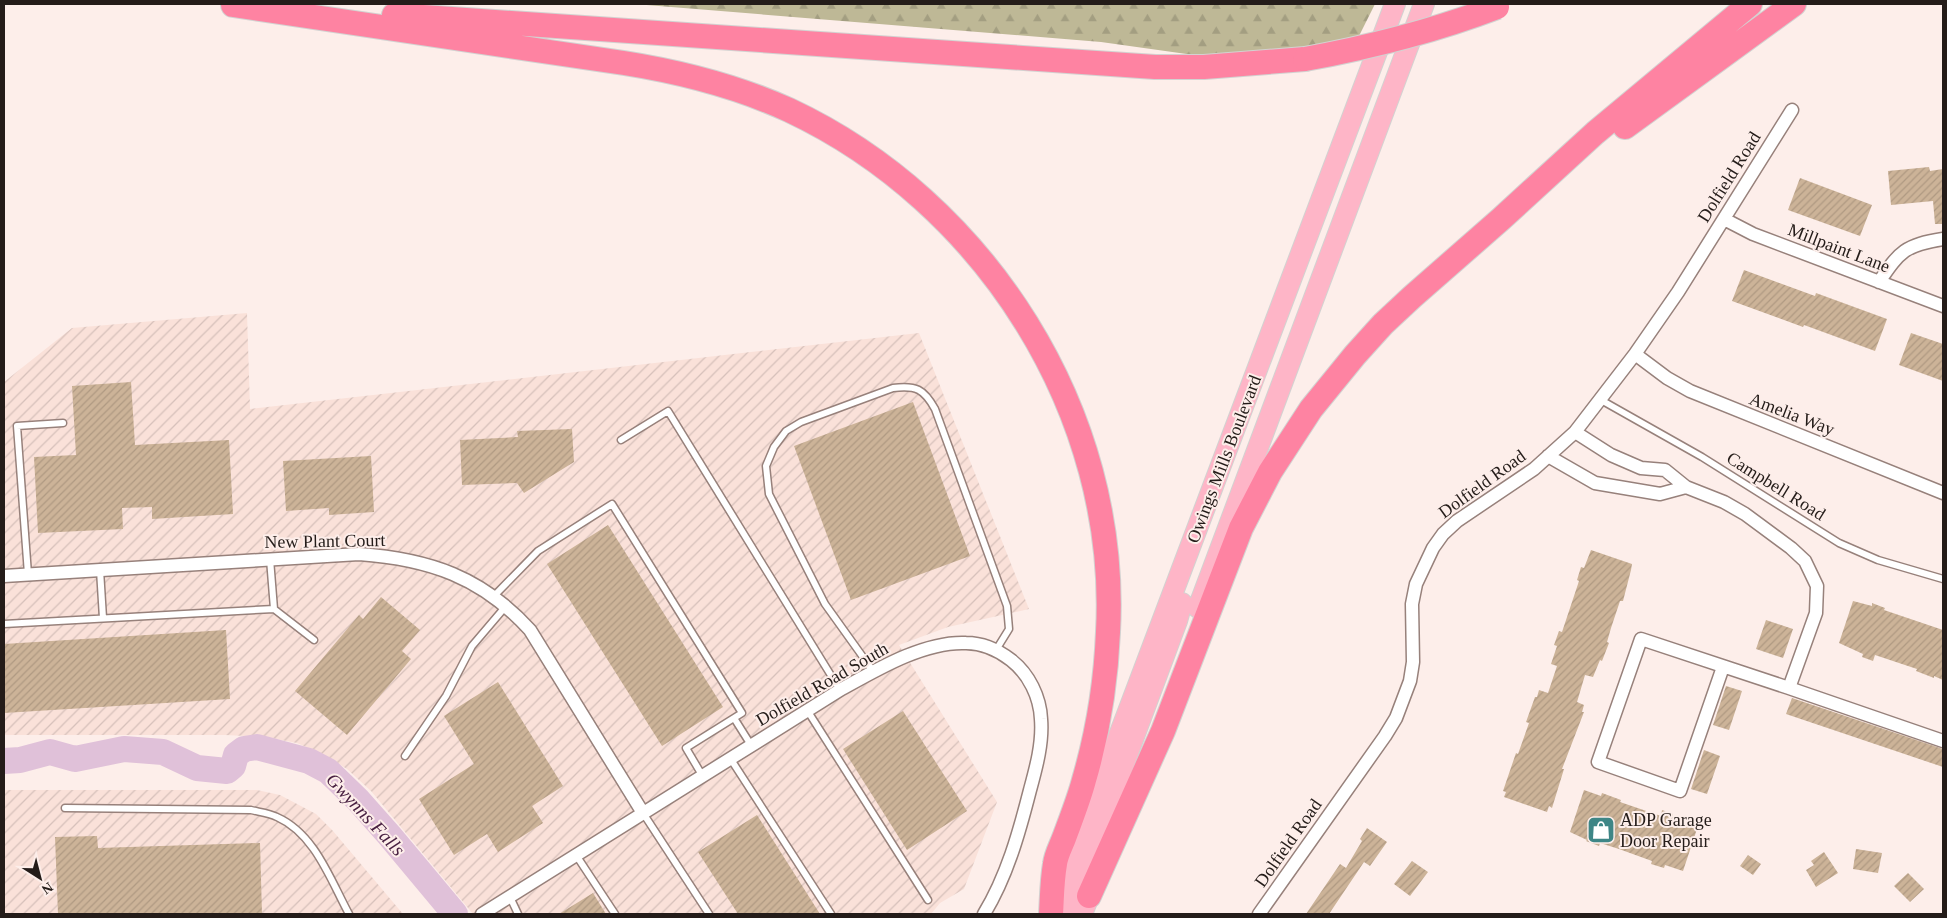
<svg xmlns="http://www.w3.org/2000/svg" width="1947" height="918" viewBox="0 0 1947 918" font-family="'Times New Roman',serif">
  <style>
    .industrial { fill: url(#industrial-furrows) }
    .forest { fill: url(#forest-firs) }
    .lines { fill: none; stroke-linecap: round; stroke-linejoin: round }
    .river { stroke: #e0c1d9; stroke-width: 26 }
    .building { fill: url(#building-hatch) }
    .lane-casing { stroke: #97817b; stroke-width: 9 }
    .street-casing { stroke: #97817b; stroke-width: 15 }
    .primary-casing { stroke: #d3d2d1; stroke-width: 22 }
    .highway-casing { stroke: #d3d2d1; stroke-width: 26 }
    .lane { stroke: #fff; stroke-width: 6 }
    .street { stroke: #fff; stroke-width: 12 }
    .primary { stroke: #feb5c7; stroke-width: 20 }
    .highway { stroke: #fe83a2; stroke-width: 24 }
    .highway-bridge-casing { stroke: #d3d2d1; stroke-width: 26; stroke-linecap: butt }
    .highway-bridge { stroke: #fe83a2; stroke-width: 24 }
    .labels { text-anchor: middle; stroke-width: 4; stroke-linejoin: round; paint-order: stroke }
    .street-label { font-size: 18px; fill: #241c19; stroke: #fdeeea }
    .poi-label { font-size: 18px; fill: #241c19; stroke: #fdeeea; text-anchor: start }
    .water-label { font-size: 19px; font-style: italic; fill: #4a2243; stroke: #fdeeea }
  </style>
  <defs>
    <pattern id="industrial-furrows" width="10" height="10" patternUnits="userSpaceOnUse" patternTransform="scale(1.25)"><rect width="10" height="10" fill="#fae1d9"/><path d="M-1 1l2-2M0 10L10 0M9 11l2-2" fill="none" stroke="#d6c0ba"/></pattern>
    <pattern id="forest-firs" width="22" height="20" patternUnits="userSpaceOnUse" patternTransform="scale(1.25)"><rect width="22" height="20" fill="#beb896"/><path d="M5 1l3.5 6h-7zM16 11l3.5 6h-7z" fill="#a39e81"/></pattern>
    <pattern id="building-hatch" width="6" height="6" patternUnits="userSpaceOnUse" patternTransform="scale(1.25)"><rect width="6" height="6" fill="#ccb398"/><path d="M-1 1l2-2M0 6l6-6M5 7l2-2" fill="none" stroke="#af9982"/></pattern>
  </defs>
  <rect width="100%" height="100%" fill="#fdeeea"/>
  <!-- industrial -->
  <path class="industrial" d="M 247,313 L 250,409 L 919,333 L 1029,609 L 948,627 L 899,645 L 997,802 L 964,889 L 940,903 L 931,914 L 473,914 L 371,791 L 347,769 L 326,756 L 297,743 L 265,737 L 225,735 L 4,735 L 4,382 L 72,328 Z
    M 4,790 L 257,790 L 280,795 L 316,814 L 333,831 L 403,914 L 4,914 Z"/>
  <!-- forest -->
  <path class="forest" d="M 634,4 L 1311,5 L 1375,4 L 1357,40 L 1274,51 L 1208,57 L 1101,42 Z"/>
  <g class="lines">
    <!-- river -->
    <path class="river" d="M 4,761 L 20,760 L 50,752 L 75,759 L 124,749 L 163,752 L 197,768 L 227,771 L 233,766 L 236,755 L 244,749 L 257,747 L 309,761 L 328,771 L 358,800 L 389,835 L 455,914"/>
  </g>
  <!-- building -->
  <path class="building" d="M 1929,167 L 1930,171 L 1943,169 L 1943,224 L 1935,224 L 1933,201 L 1891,205 L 1888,171 Z
    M 1800,178 L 1872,205 L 1860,236 L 1788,210 Z
    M 1744,270 L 1815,296 L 1816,293 L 1887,319 L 1875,351 L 1804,325 L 1803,327 L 1732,301 Z
    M 1911,333 L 1943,344 L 1943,381 L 1899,365 Z
    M 131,382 L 135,445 L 229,440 L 233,514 L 152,519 L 152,507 L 122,508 L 123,529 L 38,533 L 34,457 L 76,455 L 72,386 Z
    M 913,402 L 970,556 L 851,600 L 794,446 Z
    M 572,429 L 574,462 L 524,493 L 517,483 L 462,485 L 460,440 L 518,437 L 517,431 Z
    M 371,456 L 374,512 L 329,515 L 329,508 L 286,511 L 283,461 Z
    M 608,525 L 723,707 L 662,746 L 547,564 Z
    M 1591,550 L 1632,564 L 1631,570 L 1623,601 L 1620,601 L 1611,628 L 1607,642 L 1609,643 L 1602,661 L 1600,660 L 1593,677 L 1585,675 L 1577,702 L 1584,705 L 1582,712 L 1584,712 L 1562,769 L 1564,769 L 1552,808 L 1549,806 L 1547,812 L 1504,797 L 1506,792 L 1503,791 L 1516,753 L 1518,754 L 1529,723 L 1526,722 L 1535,697 L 1537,697 L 1539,690 L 1548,693 L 1557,666 L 1551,664 L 1557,646 L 1554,645 L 1559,631 L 1562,632 L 1579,581 L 1577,580 L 1581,567 L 1584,568 Z
    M 381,597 L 420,630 L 402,651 L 411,659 L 347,735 L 295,691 L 359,615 L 363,619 Z
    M 1853,601 L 1872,606 L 1872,603 L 1885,608 L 1884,610 L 1943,630 L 1943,680 L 1934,676 L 1934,678 L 1916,671 L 1917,669 L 1875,655 L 1873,661 L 1862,657 L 1863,654 L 1839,643 Z
    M 1766,620 L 1793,629 L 1783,658 L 1756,649 Z
    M 226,630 L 230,699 L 4,713 L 4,644 Z
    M 498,682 L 563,786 L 532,806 L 543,823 L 498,852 L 487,834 L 454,855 L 419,799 L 474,764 L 444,716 Z
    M 1726,686 L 1742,691 L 1729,730 L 1713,725 Z
    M 1792,698 L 1943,749 L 1943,767 L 1786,714 Z
    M 903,711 L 967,811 L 907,850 L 843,749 Z
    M 1704,750 L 1720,756 L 1707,794 L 1691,789 Z
    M 1584,790 L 1601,796 L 1602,793 L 1621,800 L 1620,802 L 1661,816 L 1662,810 L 1673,814 L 1672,817 L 1680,820 L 1679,822 L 1697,829 L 1683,871 L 1665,865 L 1664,868 L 1651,864 L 1652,861 L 1619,849 L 1600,843 L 1599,846 L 1586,841 L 1587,840 L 1570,832 Z
    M 757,815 L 820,914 L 738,914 L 698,852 Z
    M 1367,828 L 1387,842 L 1370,866 L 1364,862 L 1329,914 L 1306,914 L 1340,864 L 1346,868 L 1362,841 L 1360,839 Z
    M 97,836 L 98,848 L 260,843 L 262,914 L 58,914 L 55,837 Z
    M 1856,849 L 1882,853 L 1878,873 L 1853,869 Z
    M 1824,852 L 1838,873 L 1816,887 L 1806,870 L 1814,865 L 1811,861 Z
    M 1748,855 L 1761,864 L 1753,875 L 1740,866 Z
    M 1412,861 L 1428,872 L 1410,896 L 1394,884 Z
    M 1908,873 L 1924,889 L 1910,902 L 1894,886 Z
    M 593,893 L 606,914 L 559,914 Z"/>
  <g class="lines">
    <defs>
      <path id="lane" d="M 1601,400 L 1702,457 L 1839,543 L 1878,560 L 1943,579
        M 621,440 L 668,411 L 840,690
        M 270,559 L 274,609 L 314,640
        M 100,570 L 103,618
        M 28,574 L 17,426 L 63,423
        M 494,596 L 538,551 L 612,504 L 742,713 L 686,748 L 702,775
        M 4,624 L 274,609
        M 873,671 L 825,604 L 769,494 L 766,466 L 774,447 L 786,431 L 801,422 L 893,388 C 916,385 924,389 935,409 L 1007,606 L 1009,629 L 996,650
        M 807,710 L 928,900
        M 734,718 L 751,745
        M 405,756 L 446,696 L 472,646 L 506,606
        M 730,758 L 831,914
        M 65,808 L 251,810 C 259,812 269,813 277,817 C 315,834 330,879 349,914
        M 643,813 L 709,914
        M 576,855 L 615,914
        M 510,897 L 518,914"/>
      <path id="street" d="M 1724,219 L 1753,234 L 1943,306
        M 1879,282 C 1900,251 1905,245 1943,239
        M 1635,354 L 1667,378 L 1690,391 L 1943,493
        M 1575,432 L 1611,455 L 1641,468 L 1665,470 L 1686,487 L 1724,502 L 1745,514 L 1791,548 L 1805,561 L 1817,586 L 1816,613 L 1789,688 L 1943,741
        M 1548,456 L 1595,483 L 1660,494 L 1686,487
        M 4,576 L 359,554 C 429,559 482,577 530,630 L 643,813
        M 1723,667 L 1680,791 L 1598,762 L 1641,639 L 1789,688
        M 482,914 L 840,690 C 876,670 924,641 966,643 C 983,643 998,650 1011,660 C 1029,674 1040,697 1041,719 C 1043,743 1036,768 1030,790 C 1019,833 1007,876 984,914
        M 1259,914 L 1385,736 L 1396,718 L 1410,681 L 1413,662 L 1412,604 L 1416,584 L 1433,548 L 1443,534 L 1457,521 L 1534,469 L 1575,432 L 1635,354 L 1678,292 L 1792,110"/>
      <path id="primary" d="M 1198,608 L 1424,4
        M 1055,905 L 1395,4
        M 1068,914 L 1177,621 L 1182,603
        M 1082,914 L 1095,881"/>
      <path id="highway" d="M 233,5 L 624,63 C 681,72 736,86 789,110 C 985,202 1120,413 1108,632 C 1106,681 1098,732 1084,780 C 1079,799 1071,819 1064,838 C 1061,846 1056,855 1055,864 C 1052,881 1052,898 1051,914
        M 394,15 L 1155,67 L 1204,67 L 1305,59
        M 1625,127 L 1794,4
        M 1089,896 L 1163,731 L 1241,528 L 1270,472 L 1311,409 L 1355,355 L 1383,324 L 1412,297 L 1501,219 L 1595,133 L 1750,4"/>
    </defs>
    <!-- lane casing -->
    <use href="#lane" class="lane-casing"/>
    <!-- street casing -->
    <use href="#street" class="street-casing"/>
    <!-- primary casing -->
    <use href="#primary" class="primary-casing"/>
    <!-- highway casing -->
    <use href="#highway" class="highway-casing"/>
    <!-- lane -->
    <use href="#lane" class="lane"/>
    <!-- street -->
    <use href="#street" class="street"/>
    <!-- primary -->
    <use href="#primary" class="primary"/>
    <!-- highway -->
    <use href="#highway" class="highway"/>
    <defs>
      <path id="highway-bridge" d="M 1305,59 C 1371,47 1434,31 1497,7"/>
    </defs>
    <!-- highway-bridge casing -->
    <use href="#highway-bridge" class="highway-bridge-casing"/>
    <!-- highway-bridge -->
    <use href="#highway-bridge" class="highway-bridge"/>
  </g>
  <!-- icons -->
  <defs>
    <symbol id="shop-square" viewBox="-11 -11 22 22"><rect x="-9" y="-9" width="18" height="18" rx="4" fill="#3e8686" stroke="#fdeeea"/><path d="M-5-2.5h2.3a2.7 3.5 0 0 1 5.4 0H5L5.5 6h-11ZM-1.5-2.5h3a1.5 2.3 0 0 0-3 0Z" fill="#fff"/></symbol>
  </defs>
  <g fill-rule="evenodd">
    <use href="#shop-square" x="1585" y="814" width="32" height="32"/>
  </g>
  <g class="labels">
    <!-- street labels -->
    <g class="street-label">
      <text transform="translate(1729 177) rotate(-58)" y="6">Dolfield Road</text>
      <text transform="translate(1839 248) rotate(21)" y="6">Millpaint Lane</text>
      <text transform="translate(1792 414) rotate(21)" y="6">Amelia Way</text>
      <text transform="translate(1224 459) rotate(-69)" y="6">Owings Mills Boulevard</text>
      <text transform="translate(1482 484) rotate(-36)" y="6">Dolfield Road</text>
      <text transform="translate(1776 486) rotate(32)" y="6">Campbell Road</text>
      <text transform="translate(325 541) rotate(-1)" y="6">New Plant Court</text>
      <text transform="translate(822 684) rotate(-30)" y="6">Dolfield Road South</text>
      <text transform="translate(1288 843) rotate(-55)" y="6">Dolfield Road</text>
    </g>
    <!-- poi labels -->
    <g class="poi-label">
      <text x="1620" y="826">ADP Garage<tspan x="1620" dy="21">Door Repair</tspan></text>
    </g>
    <!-- water labels -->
    <g class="water-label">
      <text transform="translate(366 814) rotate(47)" y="7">Gwynns Falls</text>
    </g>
  </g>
  <!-- border -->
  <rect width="1947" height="918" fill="none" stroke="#241c19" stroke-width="10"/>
  <!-- north arrow -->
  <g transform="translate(40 878) rotate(144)" stroke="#fdeeea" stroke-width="4" paint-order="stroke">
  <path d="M0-4L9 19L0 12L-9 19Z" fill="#241c19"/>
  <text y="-8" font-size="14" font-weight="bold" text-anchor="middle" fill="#241c19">N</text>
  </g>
</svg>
